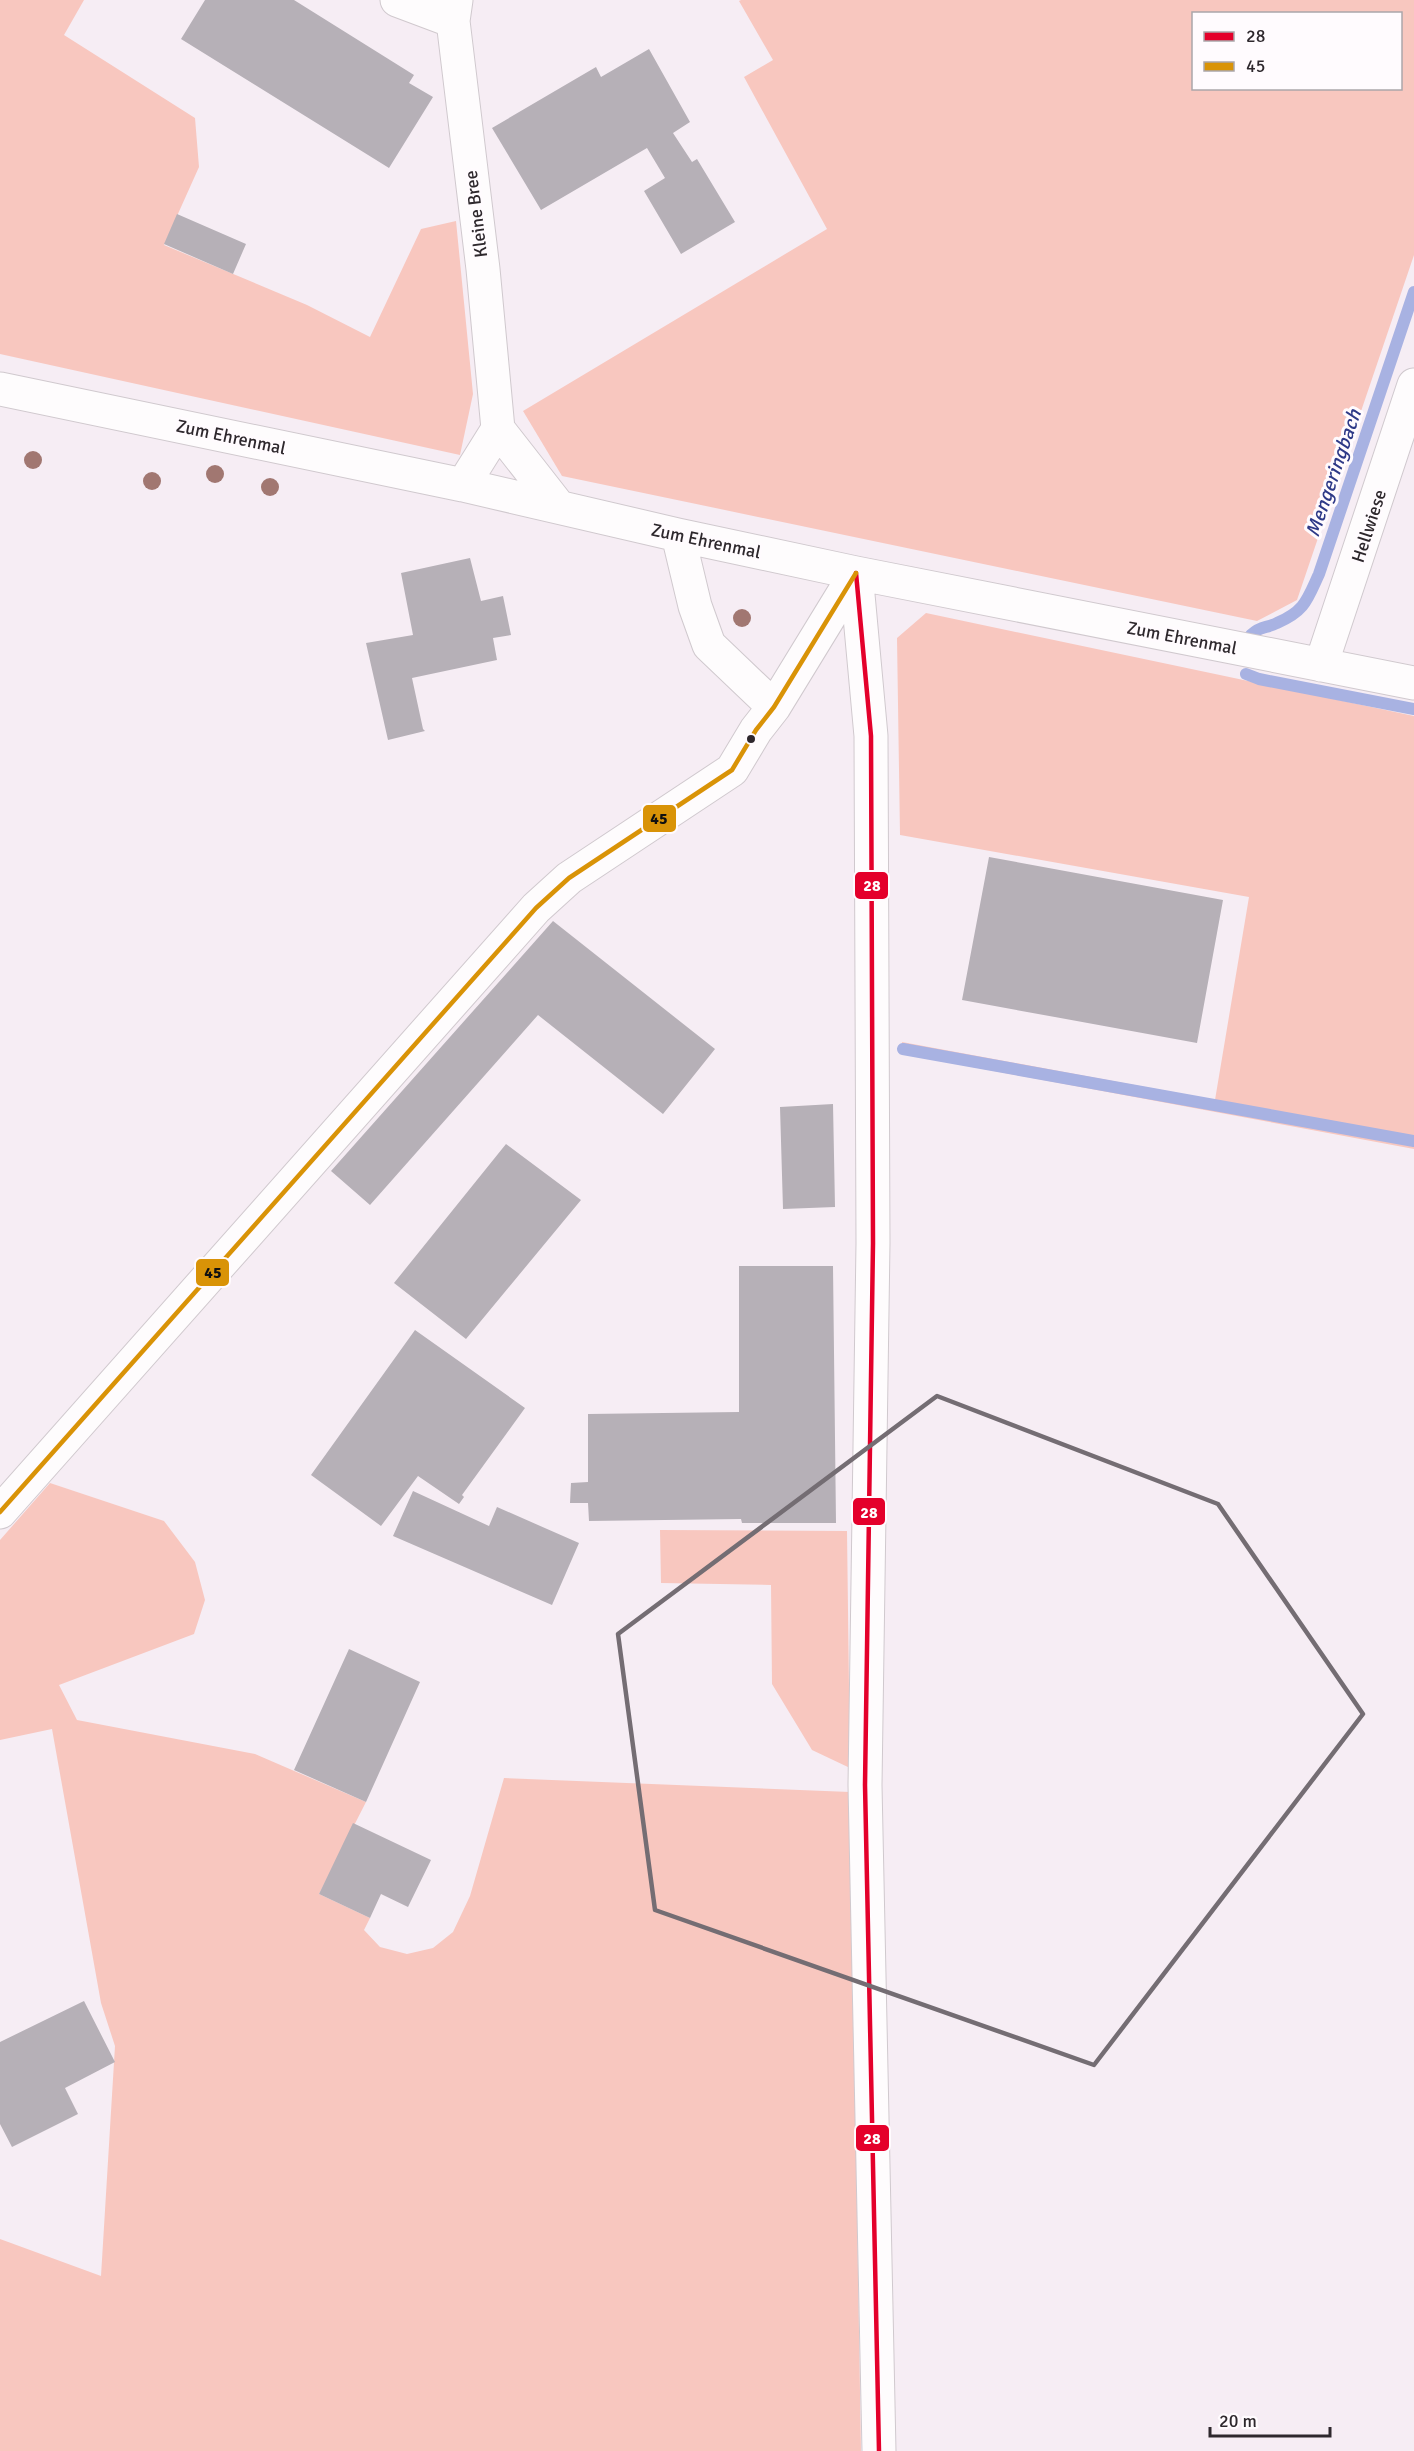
<svg xmlns="http://www.w3.org/2000/svg" width="1414" height="2451" viewBox="0 0 1414 2451" font-family="Signika,sans-serif">
  <style>
    .green { fill: #f8c7bf; fill-rule: evenodd }
    .lines { fill: none; stroke-linecap: round; stroke-linejoin: round }
    .stream { stroke: #a8b2e2; stroke-width: 12 }
    .building { fill: #b6b0b7 }
    .minor-casing { stroke: #d0c9ce; stroke-width: 35 }
    .minor { stroke: #fefcfd; stroke-width: 33 }
    .bus-1-casing { stroke: #fffbfe; stroke-width: 9 }
    .bus-2-casing { stroke: #fffbfe; stroke-width: 9 }
    .bus-1 { stroke: #e4002b; stroke-width: 4.5 }
    .bus-2 { stroke: #d99307; stroke-width: 4.5 }
    .tree { fill: #a17771 }
    .marked { fill: none; stroke: #746d73; stroke-width: 4.5; stroke-linejoin: round }
    .bus-dot { fill: #2e282d; stroke: #fffbfe; stroke-width: 2 }
    .labels { text-anchor: middle; stroke-width: 6; stroke-linejoin: round; paint-order: stroke }
    .street-label { font-size: 18px; fill: #2e282d; stroke: #fffbfe }
    .water-label { font-size: 20px; font-style: italic; fill: #2e3987; stroke: #fffbfe }
    .line-badge { stroke: #fffbfe; stroke-width: 2 }
    .badge-label { font-size: 16px; text-anchor: middle; font-weight: bold; fill: #fff }
    .pale-badge-label { font-size: 16px; text-anchor: middle; font-weight: bold; fill: #111 }
  </style>
  <rect width="100%" height="100%" fill="#f6edf4"/>
  <!-- green -->
  <path class="green" d="M 0,0 L 84,0 L 64,35 L 195,118 L 199,167 L 164,245 L 307,305 L 370,337 L 421,229 L 456,221 L 473,394 L 460,455 L 0,354 Z
    M 741,0 L 1414,0 L 1414,255 L 1297,600 L 1257,621 L 562,476 L 523,411 L 827,229 L 744,77 L 773,60 L 739,1 ZM 1194,14 L 1400,14 L 1400,88 L 1194,88 Z
    M 926,613 L 1414,716 L 1414,1149 L 903,1054 L 902,1042 L 1215,1100 L 1249,897 L 900,835 L 897,638 Z
    M 50,1483 L 164,1521 L 195,1562 L 205,1600 L 194,1634 L 59,1685 L 77,1720 L 255,1754 L 366,1802 L 319,1894 L 370,1918 L 364,1930 L 380,1947 L 407,1954 L 433,1948 L 453,1932 L 470,1896 L 504,1778 L 850,1792 L 861,2451 L 0,2451 L 0,2239 L 101,2276 L 115,2046 L 101,2003 L 52,1729 L 0,1740 L 0,1540 Z
    M 660,1530 L 847,1531 L 850,1768 L 812,1750 L 772,1684 L 771,1585 L 661,1583 Z"/>
  <g class="lines">
    <!-- stream -->
    <path class="stream" d="M 1251,635 C 1262,625 1265,629 1277,623 C 1305,611 1307,600 1319,574 L 1414,292
      M 1246,674 L 1259,679 L 1414,709
      M 903,1049 L 1414,1141"/>
  </g>
  <!-- building -->
  <path class="building" d="M 205,0 L 294,0 L 414,75 L 409,83 L 433,97 L 389,168 L 181,39 Z
    M 649,49 L 690,122 L 673,133 L 692,162 L 697,159 L 735,222 L 681,254 L 644,191 L 665,178 L 647,148 L 541,210 L 492,128 L 596,67 L 601,77 Z
    M 177,214 L 246,244 L 233,274 L 164,244 Z
    M 470,558 L 481,601 L 503,596 L 511,635 L 493,638 L 497,660 L 412,678 L 423,729 L 425,731 L 388,740 L 366,643 L 413,635 L 401,573 Z
    M 989,857 L 1223,900 L 1197,1043 L 962,1000 Z
    M 553,921 L 715,1049 L 663,1114 L 538,1015 L 370,1205 L 331,1171 Z
    M 833,1104 L 835,1207 L 783,1209 L 780,1107 Z
    M 506,1144 L 581,1200 L 466,1339 L 394,1283 Z
    M 739,1266 L 833,1266 L 836,1523 L 742,1523 L 741,1519 L 589,1521 L 588,1503 L 570,1503 L 571,1483 L 588,1482 L 588,1414 L 739,1412 Z
    M 415,1330 L 525,1408 L 462,1495 L 464,1497 L 459,1504 L 418,1476 L 381,1526 L 311,1475 Z
    M 413,1491 L 489,1526 L 497,1507 L 579,1543 L 552,1605 L 393,1536 Z
    M 349,1649 L 420,1682 L 366,1802 L 294,1770 Z
    M 353,1823 L 431,1860 L 408,1907 L 381,1894 L 370,1918 L 319,1894 Z
    M 84,2001 L 115,2062 L 65,2088 L 78,2114 L 12,2147 L 0,2124 L 0,2042 Z"/>
  <g class="lines">
    <defs>
      <path id="minor" d="M 397,0 L 453,21
        M 456,0 L 453,21 L 483,269 L 498,429 L 559,507
        M 0,389 L 463,485 L 678,535 L 856,573 L 1414,683
        M 463,485 L 498,429
        M 678,535 L 695,606 L 709,645 L 774,707
        M 856,573 L 871,736 L 873,1243 L 865,1785 L 879,2451
        M 1321,665 L 1414,385
        M 0,1512 L 536,908 L 569,878 L 732,770 L 756,730 L 774,707 L 856,573"/>
    </defs>
    <!-- minor casing -->
    <use href="#minor" class="minor-casing"/>
    <!-- minor -->
    <use href="#minor" class="minor"/>
    <defs>
      <path id="bus-1" d="M 856,573 L 871,736 L 873,1243 L 865,1785 L 879,2451"/>
      <path id="bus-2" d="M 0,1512 L 536,908 L 569,878 L 732,770 L 756,730 L 774,707 L 856,573"/>
    </defs>
    <!-- bus-1 casing -->
    <use href="#bus-1" class="bus-1-casing"/>
    <!-- bus-2 casing -->
    <use href="#bus-2" class="bus-2-casing"/>
    <!-- bus-1 -->
    <use href="#bus-1" class="bus-1"/>
    <!-- bus-2 -->
    <use href="#bus-2" class="bus-2"/>
  </g>
  <!-- trees -->
  <g class="tree">
    <circle cx="33" cy="460" r="9"/>
    <circle cx="215" cy="474" r="9"/>
    <circle cx="152" cy="481" r="9"/>
    <circle cx="270" cy="487" r="9"/>
    <circle cx="742" cy="618" r="9"/>
  </g>
  <!-- marked area -->
  <path class="marked" d="M 937,1396 L 1218,1504 L 1363,1714 L 1094,2065 L 655,1910 L 618,1634 Z"/>
  <!-- markers -->
  <circle class="bus-dot" cx="751" cy="739" r="5"/>
  <g class="labels">
    <!-- street labels -->
    <g class="street-label">
      <text transform="translate(476 214) rotate(-97)" y="6">Kleine Bree</text>
      <text transform="translate(231 437) rotate(12)" y="6">Zum Ehrenmal</text>
      <text transform="translate(1369 526) rotate(-72)" y="6">Hellwiese</text>
      <text transform="translate(706 541) rotate(12)" y="6">Zum Ehrenmal</text>
      <text transform="translate(1182 638) rotate(11)" y="6">Zum Ehrenmal</text>
    </g>
    <!-- water labels -->
    <g class="water-label">
      <text transform="translate(1333 473) rotate(-71)" y="7">Mengeringbach</text>
    </g>
  </g>
  <g class="line-badge">
    <rect x="642" y="804" width="35" height="29" rx="6" fill="#d99307"/>
    <rect x="854" y="871" width="35" height="29" rx="6" fill="#e4002b"/>
    <rect x="195" y="1258" width="35" height="29" rx="6" fill="#d99307"/>
    <rect x="852" y="1497" width="34" height="29" rx="6" fill="#e4002b"/>
    <rect x="855" y="2124" width="35" height="28" rx="6" fill="#e4002b"/>
  </g>
  <g class="badge-label">
    <text x="872" y="891">28</text>
    <text x="869" y="1518">28</text>
    <text x="872" y="2144">28</text>
  </g>
  <g class="pale-badge-label">
    <text x="659" y="824">45</text>
    <text x="213" y="1278">45</text>
  </g>
  <!-- legend -->
  <rect x="1192" y="12" width="210" height="78" fill="#fffbfe" stroke="#aba7aa" stroke-width="1.5"/>
  <rect x="1204" y="32" width="30" height="9" fill="#e4002b" stroke="#aba7aa" stroke-width="1.5"/>
  <text x="1246" y="42" font-size="18" fill="#2e282d">28</text>
  <rect x="1204" y="62" width="30" height="9" fill="#d99307" stroke="#aba7aa" stroke-width="1.5"/>
  <text x="1246" y="72" font-size="18" fill="#2e282d">45</text>
  <!-- scale -->
  <path d="M1210 2427v9h120v-9" fill="none" stroke="#2e282d" stroke-width="3"/>
  <text x="1219" y="2427" font-size="18" fill="#2e282d" stroke="#fffbfe" stroke-width="4.5" paint-order="stroke">20 m</text>
</svg>
